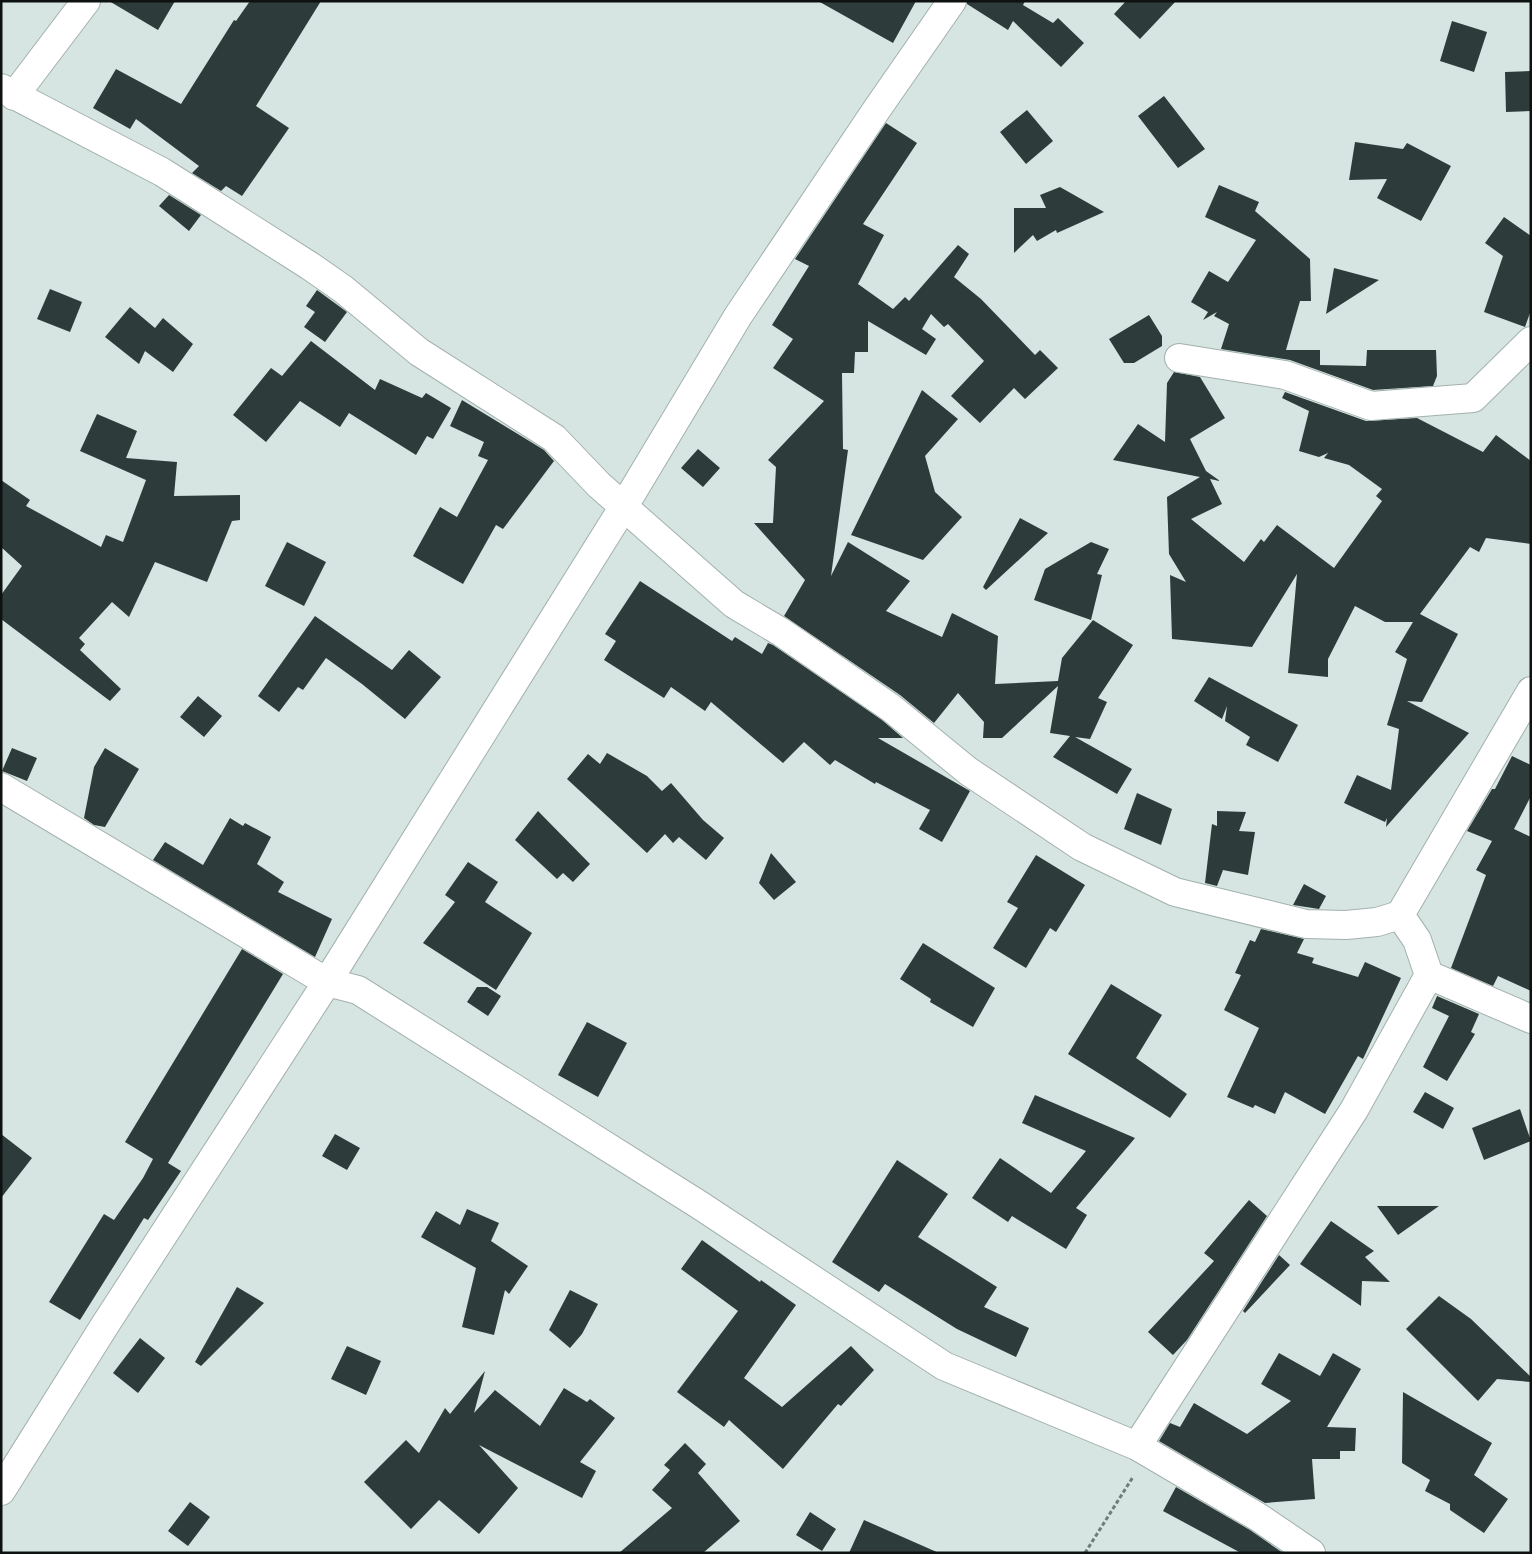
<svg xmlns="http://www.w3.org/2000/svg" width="1532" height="1554" viewBox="0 0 1532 1554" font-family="'Alegreya Sans',sans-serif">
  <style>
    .building { fill: #2e3b3b }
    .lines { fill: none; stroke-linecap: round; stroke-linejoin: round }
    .minor-casing { stroke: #a2b1ad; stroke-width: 30 }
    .path { stroke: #717b78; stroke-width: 3; stroke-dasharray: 4 2.5; stroke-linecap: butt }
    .minor { stroke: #fff; stroke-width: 28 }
  </style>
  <rect width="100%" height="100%" fill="#d6e5e1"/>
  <!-- building -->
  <path class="building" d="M 109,1 L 175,1 L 158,30 Z
    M 250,1 L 321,1 L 256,106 L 289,128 L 242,196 L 226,186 L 221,191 L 192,173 L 199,166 L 136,119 L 130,129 L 93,108 L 116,69 L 181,104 L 234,20 L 236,21 Z
    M 818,1 L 916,1 L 893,43 Z
    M 967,1 L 1025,1 L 1023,5 L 1053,23 L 1058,18 L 1084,43 L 1061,67 L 1013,21 L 1008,30 L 967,4 Z
    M 1126,1 L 1176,1 L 1140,39 L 1114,14 Z
    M 1452,21 L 1487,32 L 1474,72 L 1440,61 Z
    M 1531,71 L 1531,111 L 1506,112 L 1505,72 Z
    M 1164,96 L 1205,149 L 1178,168 L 1138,116 Z
    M 1027,110 L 1053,141 L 1026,164 L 1000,132 Z
    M 886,123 L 917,143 L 863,224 L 884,235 L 858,284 L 893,309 L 905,297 L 909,301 L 958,245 L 969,254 L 954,277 L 981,299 L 1035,355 L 1040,350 L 1058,368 L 1025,399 L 1014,388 L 980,423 L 951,396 L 984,361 L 948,324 L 944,327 L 931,314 L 922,329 L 936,339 L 926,355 L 868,321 L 868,352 L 855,352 L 854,373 L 842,373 L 843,449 L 848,450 L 831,576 L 848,542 L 910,581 L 886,611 L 942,637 L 952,613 L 998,636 L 995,684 L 1058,681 L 1062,658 L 1093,620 L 1133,645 L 1098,698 L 1107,702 L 1090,739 L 1075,737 L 1132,769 L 1117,794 L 1053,757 L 1070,736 L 1050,733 L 1058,686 L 1002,738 L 983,738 L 984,722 L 958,693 L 934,723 L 900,695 L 784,616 L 805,580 L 754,523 L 773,523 L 776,467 L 768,460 L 824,401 L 773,368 L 793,339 L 772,325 L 809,266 L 795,259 Z
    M 1355,142 L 1403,149 L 1407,143 L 1451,166 L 1421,221 L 1377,198 L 1387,179 L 1349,180 Z
    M 1219,185 L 1259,202 L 1255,211 L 1310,259 L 1311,301 L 1300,301 L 1286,350 L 1320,350 L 1320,365 L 1366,366 L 1367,350 L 1436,350 L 1437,376 L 1433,386 L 1373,390 L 1290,360 L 1221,349 L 1229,324 L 1214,316 L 1217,312 L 1203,320 L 1208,312 L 1191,302 L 1209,271 L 1228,282 L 1256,240 L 1205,217 Z
    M 1060,187 L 1104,212 L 1057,233 L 1056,230 L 1037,241 L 1033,235 L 1014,253 L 1014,208 L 1046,208 L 1040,195 Z
    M 169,195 L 201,215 L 189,231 L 159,206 Z
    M 1504,217 L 1531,236 L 1531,310 L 1525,327 L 1484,312 L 1503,256 L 1485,243 Z
    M 1334,268 L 1379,280 L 1326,314 Z
    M 50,289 L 82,302 L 70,332 L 37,319 Z
    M 317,290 L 347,312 L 325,342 L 304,327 L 315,312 L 306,306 Z
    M 130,307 L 155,328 L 163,318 L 193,344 L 173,372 L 145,351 L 139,364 L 105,337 Z
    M 1149,315 L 1162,336 L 1162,346 L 1134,363 L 1124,363 L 1109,339 Z
    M 311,341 L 375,390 L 380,379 L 422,398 L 426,393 L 451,408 L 433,439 L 427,436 L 416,455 L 349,413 L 340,427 L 300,401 L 266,442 L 233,415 L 271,368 L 282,376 Z
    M 1174,372 L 1200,377 L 1225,418 L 1190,439 L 1206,471 L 1220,481 L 1210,479 L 1222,504 L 1191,519 L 1244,562 L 1261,539 L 1264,542 L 1277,525 L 1334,568 L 1382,501 L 1376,496 L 1382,489 L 1349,465 L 1324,458 L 1328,453 L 1319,457 L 1299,451 L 1309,411 L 1282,398 L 1285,392 L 1366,421 L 1417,418 L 1483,452 L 1496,435 L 1531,461 L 1531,544 L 1486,538 L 1479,552 L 1470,547 L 1420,614 L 1458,634 L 1422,702 L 1407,701 L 1469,733 L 1386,827 L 1387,818 L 1385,822 L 1344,803 L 1357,775 L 1391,790 L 1399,729 L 1387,725 L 1407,659 L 1395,652 L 1413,622 L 1385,622 L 1355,606 L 1328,659 L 1328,677 L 1288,673 L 1297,574 L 1252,647 L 1172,639 L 1170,575 L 1186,582 L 1169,554 L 1167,497 L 1200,477 L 1113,460 L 1138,424 L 1165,442 L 1167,383 Z
    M 922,390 L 958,419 L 925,456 L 935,492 L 962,517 L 923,560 L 851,535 Z
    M 462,400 L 544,450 L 554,461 L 503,529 L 496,525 L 463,584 L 413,556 L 440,507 L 457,517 L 488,460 L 478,456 L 484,442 L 450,426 Z
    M 97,414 L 137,431 L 126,458 L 177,462 L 174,496 L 240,495 L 240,520 L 232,521 L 207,582 L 155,562 L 129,617 L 112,602 L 79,638 L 85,644 L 80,650 L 121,689 L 110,701 L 1,619 L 1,595 L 22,566 L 1,547 L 1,480 L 30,500 L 26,506 L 101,547 L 106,535 L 123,542 L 146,480 L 80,451 Z
    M 698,449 L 720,468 L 703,487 L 681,468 Z
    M 1020,518 L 1048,533 L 986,590 L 983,587 Z
    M 287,542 L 326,562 L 304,606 L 265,586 Z
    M 1091,542 L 1109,549 L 1097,574 L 1102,575 L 1091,620 L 1034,600 L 1045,569 Z
    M 640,581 L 732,641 L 735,637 L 762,654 L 768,643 L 773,645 L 882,720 L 903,738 L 878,738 L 970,791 L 942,842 L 919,829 L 930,810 L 876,782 L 875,784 L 835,760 L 830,765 L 804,742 L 783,763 L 711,702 L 705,711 L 671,687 L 664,698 L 604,660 L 616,641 L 605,634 Z
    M 315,616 L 392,670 L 409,650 L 441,677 L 405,719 L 362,684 L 326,658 L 303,690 L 298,687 L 279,712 L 258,696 Z
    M 1209,677 L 1298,725 L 1278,762 L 1246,745 L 1250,737 L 1225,721 L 1227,706 L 1222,719 L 1194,701 Z
    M 198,696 L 222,716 L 204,737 L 180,717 Z
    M 12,748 L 37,758 L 27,781 L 2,771 Z
    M 105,748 L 139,769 L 105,827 L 94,825 L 84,818 L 94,767 Z
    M 607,753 L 647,776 L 662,791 L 671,783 L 703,820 L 724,838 L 706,860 L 679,837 L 673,843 L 665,834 L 647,853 L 567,779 L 588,754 L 600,764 Z
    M 1512,756 L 1531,765 L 1531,796 L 1514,829 L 1531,837 L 1531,991 L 1498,976 L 1493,986 L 1451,968 L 1486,875 L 1476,870 L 1492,841 L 1467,831 L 1492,789 L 1495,789 Z
    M 1137,793 L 1172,809 L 1161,845 L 1124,829 Z
    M 538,811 L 590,864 L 573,882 L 563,873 L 557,879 L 515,840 Z
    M 1217,811 L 1246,812 L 1239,831 L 1255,832 L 1248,875 L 1223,870 L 1217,886 L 1205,883 L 1212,824 L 1217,826 Z
    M 230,818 L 243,826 L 245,823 L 271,837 L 257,864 L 284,882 L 278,892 L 332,919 L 315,957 L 153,860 L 165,842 L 203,865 Z
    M 771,853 L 796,882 L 774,900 L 759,883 Z
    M 1036,855 L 1085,885 L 1056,932 L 1050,928 L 1026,968 L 993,948 L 1018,908 L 1007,902 Z
    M 468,862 L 498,882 L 485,902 L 532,933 L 496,990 L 423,943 L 455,902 L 445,895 Z
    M 1304,884 L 1326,896 L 1319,909 L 1293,905 Z
    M 1261,929 L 1304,939 L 1297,953 L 1314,958 L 1312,963 L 1358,977 L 1365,962 L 1401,978 L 1363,1059 L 1358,1056 L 1325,1114 L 1285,1092 L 1275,1114 L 1255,1105 L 1253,1108 L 1227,1097 L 1259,1028 L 1224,1010 L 1241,975 L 1235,973 L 1250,940 L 1255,942 Z
    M 923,943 L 995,988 L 973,1027 L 930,1002 L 931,999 L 900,979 Z
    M 242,949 L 283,974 L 168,1163 L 181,1171 L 148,1220 L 144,1218 L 80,1320 L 49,1302 L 104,1214 L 114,1220 L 143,1178 L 153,1159 L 125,1142 Z
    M 1111,984 L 1162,1015 L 1136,1058 L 1187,1094 L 1170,1118 L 1068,1054 Z
    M 477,987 L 487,987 L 501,996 L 488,1016 L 467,1002 Z
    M 1437,996 L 1479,1014 L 1471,1032 L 1475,1034 L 1447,1081 L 1423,1067 L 1449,1016 L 1432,1008 Z
    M 587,1022 L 627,1043 L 598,1097 L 558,1075 Z
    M 1425,1092 L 1454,1108 L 1443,1129 L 1413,1112 Z
    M 1035,1095 L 1135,1138 L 1076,1208 L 1087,1215 L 1066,1249 L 1012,1216 L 1008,1222 L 972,1198 L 1000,1158 L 1051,1193 L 1086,1151 L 1022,1123 Z
    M 1520,1109 L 1531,1141 L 1484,1160 L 1472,1128 Z
    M 1,1134 L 32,1158 L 1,1198 Z
    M 335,1134 L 360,1148 L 347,1170 L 322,1156 Z
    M 897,1160 L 948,1194 L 918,1237 L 997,1287 L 984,1307 L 1029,1328 L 1016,1357 L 957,1329 L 885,1284 L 879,1292 L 832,1262 Z
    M 1249,1200 L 1267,1216 L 1187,1340 L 1173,1355 L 1148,1332 L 1214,1261 L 1204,1253 Z
    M 1377,1206 L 1439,1206 L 1398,1235 Z
    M 467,1209 L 499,1223 L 491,1241 L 528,1266 L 509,1294 L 505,1290 L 494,1335 L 462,1327 L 476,1268 L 421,1237 L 436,1211 L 460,1225 Z
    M 1331,1221 L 1374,1251 L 1365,1257 L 1390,1282 L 1362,1281 L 1361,1306 L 1300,1264 Z
    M 702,1240 L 760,1282 L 761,1280 L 796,1305 L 744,1378 L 782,1407 L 851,1346 L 874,1370 L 841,1406 L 838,1404 L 783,1469 L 729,1420 L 724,1427 L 677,1392 L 738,1311 L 681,1269 Z
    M 1279,1255 L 1290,1265 L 1245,1313 L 1243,1311 Z
    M 237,1287 L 264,1303 L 201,1366 L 195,1362 Z
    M 570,1290 L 598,1304 L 582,1334 L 570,1348 L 549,1330 Z
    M 1439,1296 L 1471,1319 L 1531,1377 L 1531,1382 L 1497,1379 L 1478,1401 L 1406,1329 Z
    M 140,1338 L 165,1358 L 138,1393 L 113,1373 Z
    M 347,1346 L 381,1361 L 366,1395 L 331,1379 Z
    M 1279,1353 L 1320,1376 L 1333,1353 L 1361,1369 L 1327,1427 L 1356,1428 L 1355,1451 L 1340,1451 L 1340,1459 L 1312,1459 L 1315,1499 L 1265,1503 L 1159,1441 L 1170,1423 L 1180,1427 L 1194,1403 L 1247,1434 L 1291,1401 L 1261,1384 Z
    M 485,1371 L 474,1413 L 495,1390 L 540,1426 L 564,1388 L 587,1402 L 590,1399 L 615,1418 L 580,1462 L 596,1471 L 582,1498 L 479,1445 L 518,1488 L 479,1534 L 439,1500 L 411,1529 L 364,1482 L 406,1440 L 419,1453 L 445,1408 L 450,1414 Z
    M 1403,1392 L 1492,1443 L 1474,1475 L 1508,1499 L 1484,1533 L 1450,1510 L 1450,1504 L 1425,1491 L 1430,1480 L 1402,1463 Z
    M 685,1443 L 706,1464 L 698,1473 L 740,1521 L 703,1553 L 619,1553 L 672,1508 L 652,1490 L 670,1470 L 664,1465 Z
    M 1176,1487 L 1250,1530 L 1283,1553 L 1241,1553 L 1163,1511 Z
    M 190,1502 L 210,1517 L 188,1546 L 168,1531 Z
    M 810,1512 L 836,1529 L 822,1551 L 796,1535 Z
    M 864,1520 L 939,1553 L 849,1553 Z"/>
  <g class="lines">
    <defs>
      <path id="minor" d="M 1,88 L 162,172 L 310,266 L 343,289 L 419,352 L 554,438 L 599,485 L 734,604 L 781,632 L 891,708 L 968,771 L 1082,847 L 1175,892 L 1306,924 L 1346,925 L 1377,922 L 1400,915 L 1531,691
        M 14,96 L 86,1
        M 1179,358 L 1285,375 L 1371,406 L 1473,398 L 1531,341
        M 1,787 L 327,982 L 358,990 L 698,1204 L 944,1366 L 1137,1446 L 1354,1110 L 1429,975 L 1417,940 L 1400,915
        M 1429,975 L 1531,1019
        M 1137,1446 L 1258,1517 L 1311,1553
        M 1,1491 L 105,1325 L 327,982 L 624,506 L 738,316 L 877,109 L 952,1"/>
    </defs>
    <!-- minor casing -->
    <use href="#minor" class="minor-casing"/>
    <!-- path -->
    <path class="path" d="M 1085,1553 L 1133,1477"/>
    <!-- minor -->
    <use href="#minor" class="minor"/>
  </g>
  <!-- border -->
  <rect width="1532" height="1554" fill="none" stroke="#0d1210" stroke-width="5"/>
</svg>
